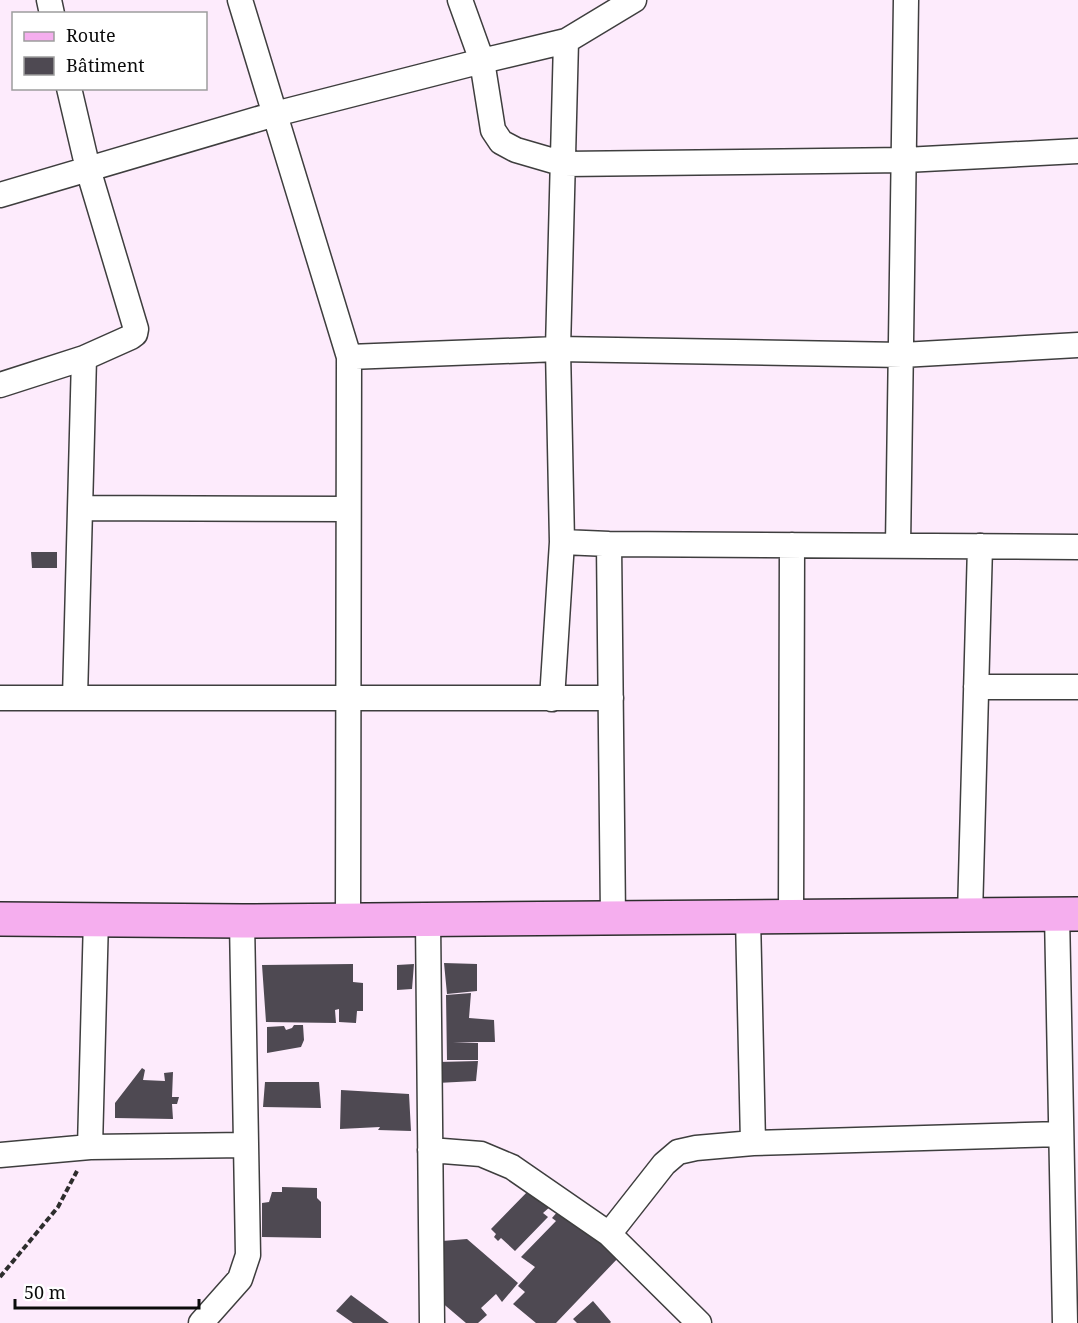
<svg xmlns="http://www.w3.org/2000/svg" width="1078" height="1323" viewBox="0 0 1078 1323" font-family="'Noto Serif',serif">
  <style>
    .building { fill: #4e4952 }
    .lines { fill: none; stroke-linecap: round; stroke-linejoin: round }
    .street-casing { stroke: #3e3e3e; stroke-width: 27 }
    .secondary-casing { stroke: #2d2d2d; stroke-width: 36 }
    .path { stroke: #2d2d2d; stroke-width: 4; stroke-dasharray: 6 3; stroke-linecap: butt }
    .street { stroke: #fff; stroke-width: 24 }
    .secondary { stroke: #f5aeee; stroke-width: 33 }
  </style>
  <rect width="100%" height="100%" fill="#fdebfc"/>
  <!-- building -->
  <path class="building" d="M 31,552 L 57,552 L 57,568 L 32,568 Z
    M 444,963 L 477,964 L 477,991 L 447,994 Z
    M 353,964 L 353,982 L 363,983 L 363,1011 L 357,1011 L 356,1023 L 339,1022 L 339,1009 L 335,1010 L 336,1023 L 266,1022 L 262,965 Z
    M 414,964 L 412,989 L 397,990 L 397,965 Z
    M 471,993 L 469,1018 L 494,1020 L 495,1042 L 453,1042 L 478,1043 L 478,1060 L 447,1060 L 446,995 Z
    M 294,1025 L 303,1025 L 304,1040 L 301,1047 L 267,1053 L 267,1027 L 284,1026 L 286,1030 L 292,1028 Z
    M 478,1061 L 476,1081 L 437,1083 L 438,1062 Z
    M 142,1068 L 145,1070 L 143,1080 L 165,1081 L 164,1073 L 173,1072 L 172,1097 L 179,1097 L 177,1104 L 172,1104 L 173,1119 L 115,1118 L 115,1103 Z
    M 265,1082 L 319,1082 L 321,1108 L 263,1107 Z
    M 341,1090 L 409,1094 L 411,1131 L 378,1130 L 380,1127 L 340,1129 Z
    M 282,1187 L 317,1188 L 317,1198 L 321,1202 L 321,1238 L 262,1237 L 262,1203 L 269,1202 L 272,1192 L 282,1192 Z
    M 532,1187 L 551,1206 L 543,1213 L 548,1217 L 515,1251 L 501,1238 L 498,1241 L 494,1237 L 496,1234 L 491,1229 Z
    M 559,1210 L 620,1256 L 556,1323 L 536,1323 L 513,1304 L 525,1292 L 518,1286 L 535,1267 L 521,1257 L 556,1221 L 552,1218 Z
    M 467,1239 L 518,1283 L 502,1302 L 496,1294 L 481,1308 L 487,1315 L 478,1323 L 466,1323 L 440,1301 L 442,1241 Z
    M 351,1295 L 389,1323 L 353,1323 L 336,1311 Z
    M 593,1301 L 611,1322 L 610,1323 L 577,1323 L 573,1319 Z"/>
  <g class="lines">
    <defs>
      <path id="street" d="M 49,0 L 52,14
        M 240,0 L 349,357 L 348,920
        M 460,0 L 482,61 L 493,130 L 501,142 L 516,150 L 564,164 L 905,160 L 1078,151
        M 0,195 L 275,114 L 482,61 L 566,41 L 634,0
        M 349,357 L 558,349 L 902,355 L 1078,345
        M 0,385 L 84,358 L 131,337 L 135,334 L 136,329 L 88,169 L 69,88
        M 81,508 L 348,509
        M 562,542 L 609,544 L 1078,547
        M 609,544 L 613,918
        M 898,546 L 906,0
        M 976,687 L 1078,687
        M 0,698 L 611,698
        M 75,698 L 84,358
        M 552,699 L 562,542 L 558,349 L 566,41
        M 1057,914 L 1065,1323
        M 970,915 L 980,546
        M 791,916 L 792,545
        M 748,917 L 753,1143
        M 428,920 L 432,1323
        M 90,1147 L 96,918
        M 430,1150 L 481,1154 L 512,1167 L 609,1234 L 699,1323
        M 0,1155 L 90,1147 L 246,1145
        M 609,1234 L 664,1164 L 678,1152 L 696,1148 L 753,1143 L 1061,1134
        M 201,1323 L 240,1279 L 248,1255 L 242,921"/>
      <path id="secondary" d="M 0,919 L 242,921 L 1078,914"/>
    </defs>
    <!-- street casing -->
    <use href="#street" class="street-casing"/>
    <!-- secondary casing -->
    <use href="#secondary" class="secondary-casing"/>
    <!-- path -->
    <path class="path" d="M 0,1277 L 58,1207 L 77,1171"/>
    <!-- street -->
    <use href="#street" class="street"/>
    <!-- secondary -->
    <use href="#secondary" class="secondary"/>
  </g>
  <!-- legend -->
  <rect x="12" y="12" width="195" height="78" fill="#ffffff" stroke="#9d9d9d" stroke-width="1.5"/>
  <rect x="24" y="32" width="30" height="9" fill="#f5aeee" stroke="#9d9d9d" stroke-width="1.5"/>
  <text x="66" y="42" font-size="18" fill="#0b0b0b">Route</text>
  <rect x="24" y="57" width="30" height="18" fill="#4e4952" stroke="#9d9d9d" stroke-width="1.5"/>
  <text x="66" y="72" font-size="18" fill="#0b0b0b">Bâtiment</text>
  <!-- scale -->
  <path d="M15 1299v9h184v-9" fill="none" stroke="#0b0b0b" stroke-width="3"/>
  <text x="24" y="1299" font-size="18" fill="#0b0b0b" stroke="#ffffff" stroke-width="4.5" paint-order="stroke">50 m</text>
</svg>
